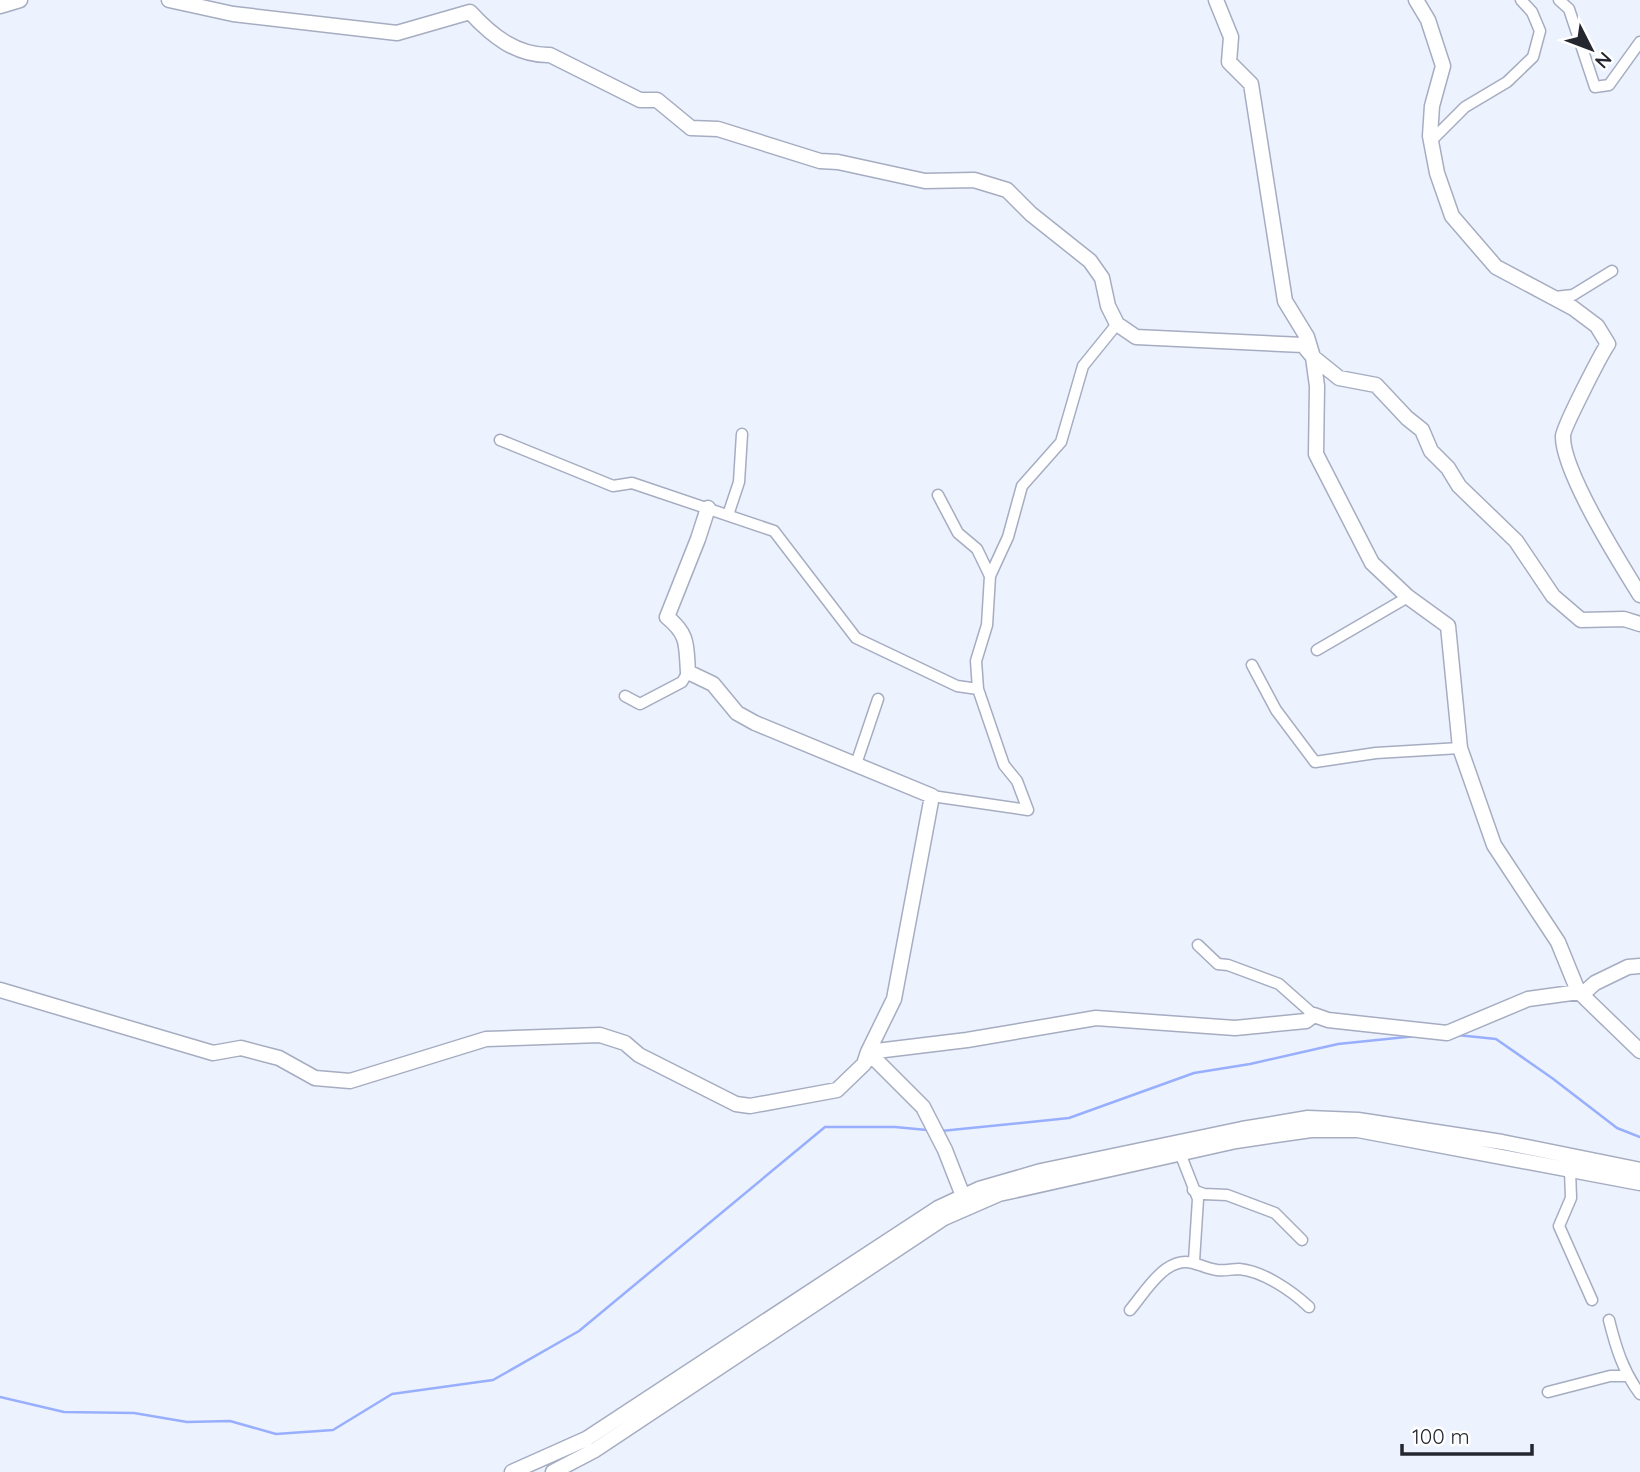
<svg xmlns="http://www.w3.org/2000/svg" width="1640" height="1472" viewBox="0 0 1640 1472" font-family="Quicksand,sans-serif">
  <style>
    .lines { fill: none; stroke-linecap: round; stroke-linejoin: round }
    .stream { stroke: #98affe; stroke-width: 2.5 }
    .street-casing { stroke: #a6adc1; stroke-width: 13 }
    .secondary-casing { stroke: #a6adc1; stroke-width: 17 }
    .street { stroke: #fff; stroke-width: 10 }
    .secondary { stroke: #fff; stroke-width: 14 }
  </style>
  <rect width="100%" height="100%" fill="#edf2ff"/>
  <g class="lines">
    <!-- stream -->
    <path class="stream" d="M 1457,1035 L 1496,1039 L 1552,1078 L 1617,1128 L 1640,1137
      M 941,1131 L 1069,1118 L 1194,1073 L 1250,1064 L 1338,1044 L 1416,1036
      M 0,1397 L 64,1412 L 134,1413 L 187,1422 L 230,1421 L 276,1434 L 333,1430 L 392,1394 L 493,1380 L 579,1331 L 825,1127 L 895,1127 L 927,1130"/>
    <defs>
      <path id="street" d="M 1559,0 L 1569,9 L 1595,87 L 1609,85 L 1640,42
        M 1431,141 L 1465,107 L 1507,82 L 1533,57 L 1540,31 L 1532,12 L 1521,0
        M 1555,297 L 1573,295 L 1612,271
        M 500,440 L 613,486 L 632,483 L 774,531 L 856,638 L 957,686 L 978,689 L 1004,765 L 1017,781 L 1028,810 L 932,796
        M 938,495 L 958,533 L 977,549 L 990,576
        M 728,515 L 739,482 L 742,434
        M 1317,650 L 1408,597
        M 1252,665 L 1276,710 L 1315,762 L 1376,753 L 1460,748
        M 978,689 L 976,661 L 987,625 L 990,576 L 1008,537 L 1022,486 L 1061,442 L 1083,366 L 1117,324
        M 625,696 L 640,704 L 682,682 L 688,672
        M 856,764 L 878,699
        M 1198,945 L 1218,964 L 1228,965 L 1279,984 L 1314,1015
        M 1180,1153 L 1198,1199 L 1194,1261
        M 1570,1170 L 1571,1198 L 1559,1226 L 1592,1300
        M 1193,1190 L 1204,1194 L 1227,1195 L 1275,1213 L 1302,1240
        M 1130,1310 C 1141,1297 1152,1279 1166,1269 C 1188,1254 1197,1267 1217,1270 C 1225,1271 1231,1269 1239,1269 C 1263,1271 1292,1291 1309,1307
        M 1609,1320 C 1616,1348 1623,1371 1640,1394
        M 1548,1392 L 1610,1376 L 1627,1376"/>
      <path id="secondary" d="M 169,0 L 233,14 L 397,33 L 470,12 C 492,36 517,56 550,55 L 640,100 L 657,100 L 691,128 L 718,129 L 820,161 L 838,162 L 925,181 L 974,180 L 1007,190 L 1031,214 L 1090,261 L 1102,278 L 1108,306 L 1117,324 L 1136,337 L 1303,345 L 1313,357 L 1317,386 L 1316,454 L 1372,563 L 1408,597 L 1448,626 L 1460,748 L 1494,845 L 1558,942 L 1578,991 L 1640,1051
        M 1216,0 L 1231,37 L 1229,62 L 1251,84 L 1285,301 L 1307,337 L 1313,357 L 1339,378 L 1376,385 L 1407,418 L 1422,430 L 1431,451 L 1448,468 L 1459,486 L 1516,541 L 1553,596 L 1581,620 L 1624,619 L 1640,624
        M 1416,0 L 1428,20 L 1443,66 L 1432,106 L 1430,136 L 1437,173 L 1452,216 L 1496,267 L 1573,308 L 1597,326 L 1608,344 C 1601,354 1563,428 1563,436 C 1562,471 1620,563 1640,595
        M 0,6 L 20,0
        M 708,508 L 698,539 L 667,617 C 689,635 686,645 688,672 L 713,684 L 737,713 L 755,723 L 932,796 L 894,999 L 868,1052 L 967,1040 L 1096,1018 L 1235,1028 L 1306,1021 L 1314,1015 L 1328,1020 L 1447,1033 L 1528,999 L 1586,991 L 1595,983 L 1628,967 L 1640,966
        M 0,990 L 213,1053 L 241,1048 L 279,1058 L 315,1078 L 350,1081 L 486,1039 L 600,1035 L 625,1043 L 639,1055 L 736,1104 L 750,1106 L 837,1090 L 864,1064 L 868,1052 L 923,1107 L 945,1150 L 963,1196
        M 512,1472 L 586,1439 L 938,1208 L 979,1189 L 1041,1171 L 1242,1129 L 1308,1118 L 1358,1120 L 1502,1142 L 1640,1170
        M 553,1472 L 595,1450 L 944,1218 L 999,1194 L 1236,1141 L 1311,1130 L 1358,1130 L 1640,1183"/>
    </defs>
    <!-- street casing -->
    <use href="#street" class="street-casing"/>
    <!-- secondary casing -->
    <use href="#secondary" class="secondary-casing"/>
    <!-- street -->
    <use href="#street" class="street"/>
    <!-- secondary -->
    <use href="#secondary" class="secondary"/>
  </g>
  <!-- north arrow -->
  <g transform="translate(1591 49) rotate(132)" stroke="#ffffff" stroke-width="5" paint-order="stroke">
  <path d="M0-5L12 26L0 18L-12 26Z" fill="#24272f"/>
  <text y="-10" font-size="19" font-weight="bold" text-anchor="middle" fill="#24272f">N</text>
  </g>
  <!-- scale -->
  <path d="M1402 1444v10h130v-10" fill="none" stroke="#24272f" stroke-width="3.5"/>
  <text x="1412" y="1444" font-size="21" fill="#24272f" stroke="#ffffff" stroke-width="5" paint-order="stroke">100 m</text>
</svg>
